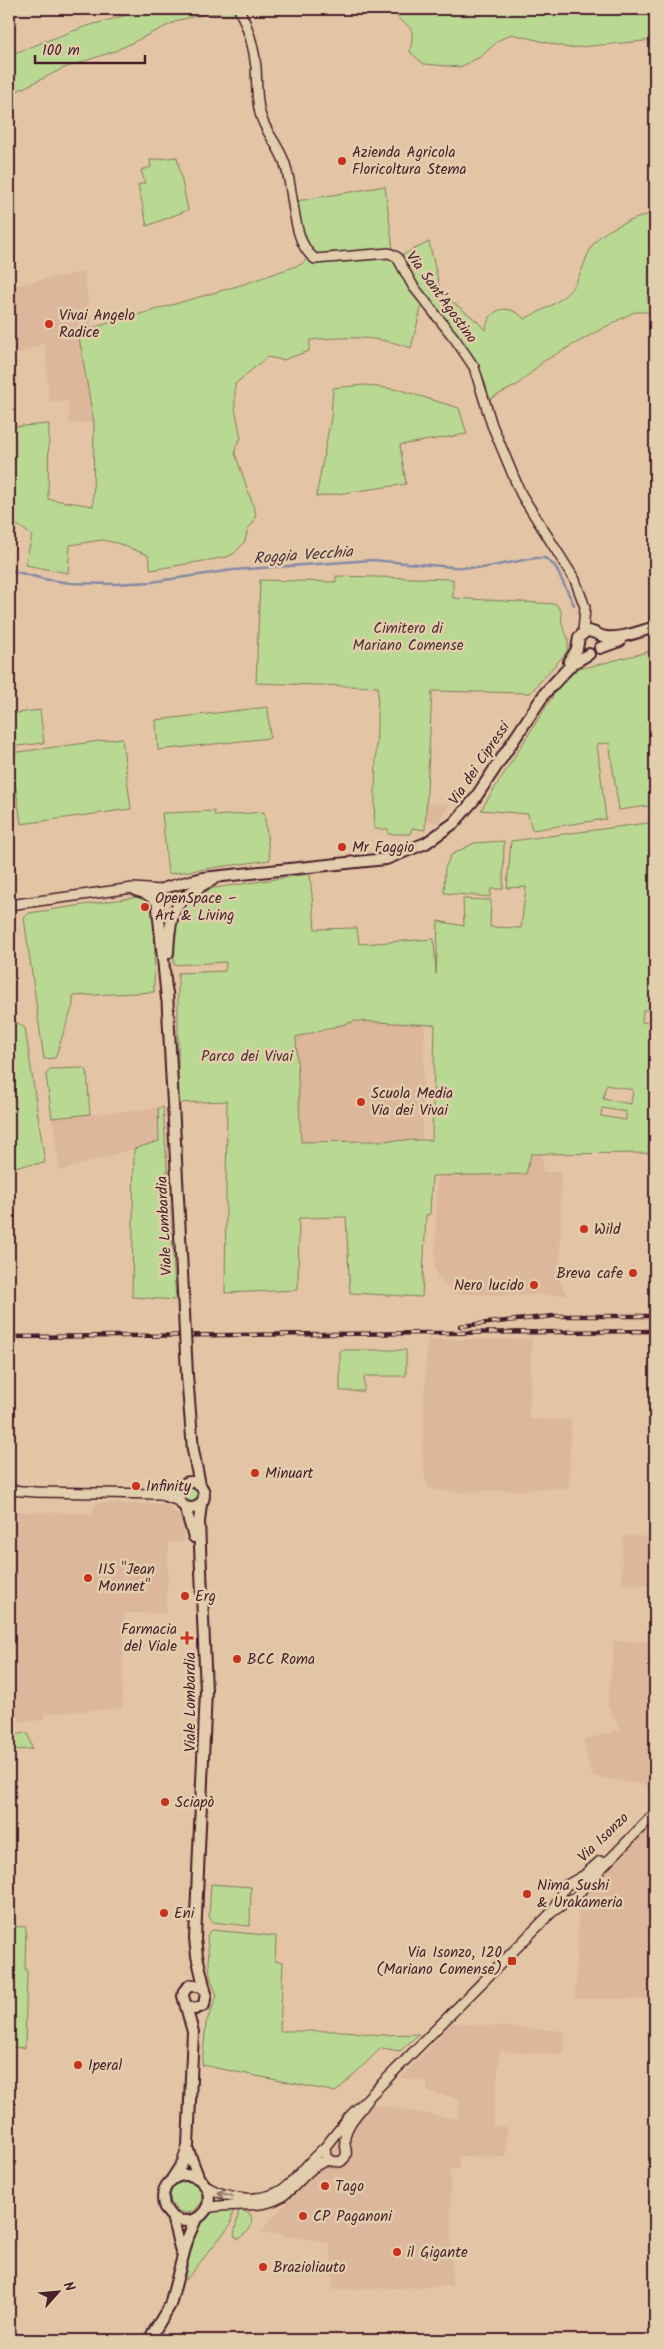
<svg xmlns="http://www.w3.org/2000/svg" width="664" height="2349" viewBox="0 0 664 2349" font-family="Kalam,sans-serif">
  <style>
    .built { fill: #dcb79b }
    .green { fill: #b9d891; stroke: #827c5e; fill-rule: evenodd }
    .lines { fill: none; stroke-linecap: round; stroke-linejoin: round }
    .stream { stroke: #868aa5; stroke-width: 2.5 }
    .minor-casing { stroke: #4a1f2b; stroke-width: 12 }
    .major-casing { stroke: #4a1f2b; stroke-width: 14 }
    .minor { stroke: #e2cdac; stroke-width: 9 }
    .major { stroke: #e2cdac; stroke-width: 10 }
    .rail-casing { stroke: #4a1f2b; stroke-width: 4.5 }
    .rail { stroke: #e2cdac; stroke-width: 2.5; stroke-dasharray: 8; stroke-linecap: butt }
    .major-bridge-casing { stroke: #4a1f2b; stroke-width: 14; stroke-linecap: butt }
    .major-bridge { stroke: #e2cdac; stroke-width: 10 }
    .oneway { stroke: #96766c }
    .poi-dot { fill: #c8321e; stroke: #e2cdac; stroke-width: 2 }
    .labels { text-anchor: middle; stroke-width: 5; stroke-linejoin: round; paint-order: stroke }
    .poi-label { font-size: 15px; fill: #4a1f2b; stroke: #e2cdac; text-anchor: start }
    .street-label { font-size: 15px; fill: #4a1f2b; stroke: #e2cdac }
    .park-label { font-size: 15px; fill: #553235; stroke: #e2cdac }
    .water-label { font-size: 16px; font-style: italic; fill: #54313f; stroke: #e2cdac }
  </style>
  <rect width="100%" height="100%" fill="#e3c5a5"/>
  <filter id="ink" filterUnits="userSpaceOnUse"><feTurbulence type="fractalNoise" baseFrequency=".02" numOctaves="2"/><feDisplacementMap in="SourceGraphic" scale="10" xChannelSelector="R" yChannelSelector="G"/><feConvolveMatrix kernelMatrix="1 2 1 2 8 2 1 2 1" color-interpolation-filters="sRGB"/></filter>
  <g filter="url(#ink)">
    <!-- built -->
    <path class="built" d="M 84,272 L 92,328 L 78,332 L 94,423 L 69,423 L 69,401 L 49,402 L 45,343 L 9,357 L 9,286 Z
      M 426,803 L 448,804 L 450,804 L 438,822 L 425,822 Z
      M 356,1021 L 425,1024 L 422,1140 L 301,1142 L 295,1037 Z
      M 158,1108 L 159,1141 L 60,1171 L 52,1118 Z
      M 531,1154 L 542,1154 L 543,1172 L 561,1172 L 560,1282 L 567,1295 L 455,1294 L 438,1278 L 435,1268 L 437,1176 L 526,1174 Z
      M 427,1339 L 532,1339 L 529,1419 L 571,1420 L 569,1488 L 461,1492 L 434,1490 L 427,1486 L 425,1479 L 422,1454 Z
      M 9,1501 L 13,1501 L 17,1510 L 22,1512 L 91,1513 L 97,1503 L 167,1504 L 183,1520 L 184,1542 L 169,1542 L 166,1613 L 124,1613 L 122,1708 L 44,1714 L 44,1720 L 9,1722 Z
      M 623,1536 L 655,1537 L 655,1586 L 621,1584 Z
      M 614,1641 L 655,1642 L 655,1787 L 592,1776 L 583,1740 L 620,1730 L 608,1705 Z
      M 655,1819 L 655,1999 L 575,1999 L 579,1898 Z
      M 452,2023 L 565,2031 L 563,2055 L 500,2051 L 493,2126 L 507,2127 L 506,2157 L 459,2156 L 459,2169 L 450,2169 L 452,2286 L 333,2290 L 330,2245 L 327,2242 L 260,2232 L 307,2180 L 297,2171 L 359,2102 L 458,2119 L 459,2098 L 427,2092 L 427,2081 L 401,2078 Z"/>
    <!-- green -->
    <path class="green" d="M 148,9 L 234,9 L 236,12 L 232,15 L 209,13 L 179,20 L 115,51 L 64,68 L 9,95 L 9,55 L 84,27 Z
      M 391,9 L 655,9 L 655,40 L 569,48 L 512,34 L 499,40 L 482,56 L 460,67 L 424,64 L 410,52 C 418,16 403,32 391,9 Z
      M 177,157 L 188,210 L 147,226 L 138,185 L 145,183 L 141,170 L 151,167 L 150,160 Z
      M 385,186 L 393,250 L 317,255 L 310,251 L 302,231 L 297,201 Z
      M 655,212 L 655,291 L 647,296 L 650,312 L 634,312 L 605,327 L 544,361 L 517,385 L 488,400 L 482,380 L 416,284 L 400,256 L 429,242 L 441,293 L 477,321 L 486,331 C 487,308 509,302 524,319 C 543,310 565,301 576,282 C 585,267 587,246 602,235 C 617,224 638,218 655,212 Z
      M 307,258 L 316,263 L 391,258 L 422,305 L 411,348 C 374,335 348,337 310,340 L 309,351 L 283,360 L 267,357 L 235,384 L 235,408 L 241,438 L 236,446 L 235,453 L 256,514 L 253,524 L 248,528 L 245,541 L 235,553 L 227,557 L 151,570 L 148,555 L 117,543 L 102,540 L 70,545 L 68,573 L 25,565 L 32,536 L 21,527 L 9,522 L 9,427 L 49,424 L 48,499 L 93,506 L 94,423 L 78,332 L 244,284 L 302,264 Z
      M 364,385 L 400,390 L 459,408 L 467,434 L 400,445 L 406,484 L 316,497 L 331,417 L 333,388 Z
      M 336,576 L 453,579 L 453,598 L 556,604 L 561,611 L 562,625 L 568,638 L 568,648 L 565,654 L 530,693 L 432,691 L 425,830 L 412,828 L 410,834 L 388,834 L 388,829 L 374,829 L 378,687 L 256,683 L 260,580 L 336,582 Z
      M 655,650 L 655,805 L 619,810 L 609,743 L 597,744 L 606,819 L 532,830 L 528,814 L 481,810 L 561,683 L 581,667 L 588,667 Z
      M 268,707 L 270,738 L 158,750 L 156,720 Z
      M 40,710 L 44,743 L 9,747 L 9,714 Z
      M 122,738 L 131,809 L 21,824 L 11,753 Z
      M 214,811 L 215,816 L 264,812 L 270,860 L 168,874 L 162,813 Z
      M 655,822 L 655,1010 L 643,1010 L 642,1022 L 651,1023 L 651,1035 L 655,1035 L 655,1153 L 531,1154 L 526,1174 L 432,1176 L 430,1214 L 426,1215 L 422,1297 L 350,1293 L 346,1217 L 299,1218 L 298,1290 L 225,1293 L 227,1101 L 178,1103 L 178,973 L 225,971 L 226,962 L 174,965 C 173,926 175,903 214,888 L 310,874 L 315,929 L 357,928 L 359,944 L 434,939 L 436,974 L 438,921 L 464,926 L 463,899 L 491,900 L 490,927 L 521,928 L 526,887 L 507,888 L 511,841 ZM 356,1021 L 435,1025 L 432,1140 L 301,1142 L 296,1037 ZM 606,1085 L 633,1090 L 631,1104 L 603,1099 ZM 602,1108 L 626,1112 L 626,1120 L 601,1116 Z
      M 504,841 L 503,889 L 491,889 L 490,897 L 444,893 L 445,868 L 451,855 L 474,843 Z
      M 137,897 L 149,902 L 155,914 L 154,992 L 73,996 L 73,1005 L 55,1058 L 44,1059 L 24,918 L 29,913 Z
      M 9,1021 L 15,1021 L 25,1028 L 45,1163 L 10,1167 L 9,1167 Z
      M 83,1068 L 87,1071 L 90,1114 L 52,1118 L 46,1075 L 50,1069 Z
      M 163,1107 L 176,1300 L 132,1297 L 134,1149 L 159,1141 L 158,1108 Z
      M 340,1350 L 406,1350 L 406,1376 L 364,1376 L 364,1391 L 340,1391 Z
      M183 1495a8 8 0 1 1 16 0a8 8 0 1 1-16 0Z
      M 28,1733 L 32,1749 L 9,1750 L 9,1735 Z
      M 211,1884 L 251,1887 L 250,1926 L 212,1922 L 209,1916 Z
      M 9,1926 L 26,1927 L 25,1969 L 27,1971 L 25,2048 L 9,2047 Z
      M 212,1930 L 276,1936 L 275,1961 L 283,1962 L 280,2031 L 345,2031 L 379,2035 L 419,2034 L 400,2051 L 381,2048 L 336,2092 L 202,2065 L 206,2023 L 217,1996 L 210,1976 L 207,1935 Z
      M170 2197a16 16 0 1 1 32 0a16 16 0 1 1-32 0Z
      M 233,2208 L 231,2224 L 186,2280 C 184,2263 192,2220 210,2211 C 216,2209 227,2209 233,2208 Z
      M 239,2209 L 250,2214 C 255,2225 248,2233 239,2239 L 234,2236 Z"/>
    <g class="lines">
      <!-- stream -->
      <path class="stream" d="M 9,570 L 44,579 L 70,583 L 114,584 L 151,582 L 233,570 L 372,560 L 453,567 L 482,568 L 535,558 L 545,558 L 555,566 L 574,605"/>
      <defs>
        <path id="minor" d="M 239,9 C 248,27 254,47 256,67 C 257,83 256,98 260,113 C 264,131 279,145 285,164 C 295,192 291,242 315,259 L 389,253 L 397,257 L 413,286 L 455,339 L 474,367 L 492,425 L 521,494 L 575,580 L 585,607 L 583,632
          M 136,891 L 146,894 L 159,903
          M 9,905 L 133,888 L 161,890
          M 9,1490 L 36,1492 L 159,1494 L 169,1493 L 179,1489
          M 164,1496 L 179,1501
          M 554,1909 L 565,1886 L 583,1876 L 600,1861
          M 368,2100 C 360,2112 347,2123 345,2137 C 343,2148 352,2154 340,2162 L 331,2161 L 326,2157 L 325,2147 L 349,2117 L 551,1913 L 569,1900 L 576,1897 L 586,1884 L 655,1813
          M 205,2186 C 230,2200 267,2205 289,2184 C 302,2172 312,2158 325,2147
          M 207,2208 C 232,2201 257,2211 281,2197 C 298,2187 310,2163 330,2160"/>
        <path id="major" d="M 600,648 L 620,641
          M 569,662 L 577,649 L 579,637 L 587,631 C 594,631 599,636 606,637 C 622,639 640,631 655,627
          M 168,953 C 170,911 174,899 212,880
          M 167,992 L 183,1291
          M 167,999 L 157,898 L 161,890 C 164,887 196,880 203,878 L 386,859 L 426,843 L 454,823 L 474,800 L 545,693 L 572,664 L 589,654
          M 187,1375 L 193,1450 L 200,1485
          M178 1495a13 13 0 1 1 26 0a13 13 0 1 1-26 0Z
          M 201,1504 L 199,1522 L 206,1691 L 195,1939 L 197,1956 L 205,1990
          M 185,1507 L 194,1537
          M 188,2150 L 199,2179
          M163 2198a23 23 0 1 1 46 0a23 23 0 1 1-46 0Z
          M 172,2179 L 183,2162 L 188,2146 L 193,2032 L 183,1996 L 184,1991 L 190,1985 L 202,1987 L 206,1993 L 204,2005 L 195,2009 L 186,2006
          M 172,2216 L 181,2252
          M 149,2340 L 170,2305 L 188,2237 L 196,2219"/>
      </defs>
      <!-- minor casing -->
      <use href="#minor" class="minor-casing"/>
      <!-- major casing -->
      <use href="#major" class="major-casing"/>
      <!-- minor -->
      <use href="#minor" class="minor"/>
      <!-- major -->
      <use href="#major" class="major"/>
      <defs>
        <path id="rail" d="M 460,1326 L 554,1316 L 655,1316
          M 9,1337 L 655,1331"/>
      </defs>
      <!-- rail casing -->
      <use href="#rail" class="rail-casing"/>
      <!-- rail -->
      <use href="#rail" class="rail"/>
      <defs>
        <path id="major-bridge" d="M 183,1291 L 187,1375"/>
      </defs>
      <!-- major-bridge casing -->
      <use href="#major-bridge" class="major-bridge-casing"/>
      <!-- major-bridge -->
      <use href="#major-bridge" class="major-bridge"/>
    </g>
    <!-- one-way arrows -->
    <defs><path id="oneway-shaft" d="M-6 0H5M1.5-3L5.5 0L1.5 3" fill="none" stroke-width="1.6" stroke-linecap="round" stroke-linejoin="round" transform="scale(1.25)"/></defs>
    <use class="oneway" href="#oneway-shaft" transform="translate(225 2194) rotate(-165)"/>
  </g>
  <!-- markers -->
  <g class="poi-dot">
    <circle cx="342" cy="161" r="5"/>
    <circle cx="49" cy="324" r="5"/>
    <circle cx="342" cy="847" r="5"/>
    <circle cx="145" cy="907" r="5"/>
    <circle cx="361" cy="1102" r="5"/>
    <circle cx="584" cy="1229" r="5"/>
    <circle cx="633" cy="1273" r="5"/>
    <circle cx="534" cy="1285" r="5"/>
    <circle cx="255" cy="1473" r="5"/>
    <circle cx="136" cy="1486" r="5"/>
    <circle cx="88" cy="1578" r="5"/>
    <circle cx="185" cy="1596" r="5"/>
    <path d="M184.5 1630.5h5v5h5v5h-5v5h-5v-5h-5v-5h5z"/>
    <circle cx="237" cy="1659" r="5"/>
    <circle cx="165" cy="1802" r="5"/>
    <circle cx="527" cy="1894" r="5"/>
    <circle cx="164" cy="1913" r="5"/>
    <rect x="507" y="1956" width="10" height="10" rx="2.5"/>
    <circle cx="78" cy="2065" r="5"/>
    <circle cx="325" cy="2186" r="5"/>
    <circle cx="303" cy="2216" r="5"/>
    <circle cx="397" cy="2252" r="5"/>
    <circle cx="263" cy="2267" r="5"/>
  </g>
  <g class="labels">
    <!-- poi labels -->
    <g class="poi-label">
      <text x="352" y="157">Azienda Agricola<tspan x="352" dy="17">Floricoltura Stema</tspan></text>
      <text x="59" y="320">Vivai Angelo<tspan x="59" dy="17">Radice</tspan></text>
      <text x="352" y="852">Mr Faggio</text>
      <text x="155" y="903">OpenSpace –<tspan x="155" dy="17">Art &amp; Living</tspan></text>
      <text x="371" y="1098">Scuola Media<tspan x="371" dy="17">Via dei Vivai</tspan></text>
      <text x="594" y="1234">Wild</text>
      <text x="623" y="1278" text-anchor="end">Breva cafe</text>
      <text x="524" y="1290" text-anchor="end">Nero lucido</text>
      <text x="265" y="1478">Minuart</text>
      <text x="146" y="1491">Infinity</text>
      <text x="98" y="1574">IIS "Jean<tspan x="98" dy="17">Monnet"</tspan></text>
      <text x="195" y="1601">Erg</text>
      <text x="177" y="1634" text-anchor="end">Farmacia<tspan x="177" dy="17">del Viale</tspan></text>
      <text x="247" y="1664">BCC Roma</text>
      <text x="175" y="1807">Sciapò</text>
      <text x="537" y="1890">Nima Sushi<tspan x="537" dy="17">&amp; Urakameria</tspan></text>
      <text x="174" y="1918">Eni</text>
      <text x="502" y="1957" text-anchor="end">Via Isonzo, 120<tspan x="502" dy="17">(Mariano Comense)</tspan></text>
      <text x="88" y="2070">Iperal</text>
      <text x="335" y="2191">Tago</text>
      <text x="313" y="2221">CP Paganoni</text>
      <text x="407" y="2257">il Gigante</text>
      <text x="273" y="2272">Brazioliauto</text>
    </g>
    <!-- street labels -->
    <g class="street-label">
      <text transform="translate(442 297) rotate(54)" y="5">Via Sant'Agostino</text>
      <text transform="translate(479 763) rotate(-56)" y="5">Via dei Cipressi</text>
      <text transform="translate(164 1226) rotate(-93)" y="5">Viale Lombardia</text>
      <text transform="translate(190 1702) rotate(-90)" y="5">Viale Lombardia</text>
      <text transform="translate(603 1837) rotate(-44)" y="5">Via Isonzo</text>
    </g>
    <!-- park labels -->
    <g class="park-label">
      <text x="408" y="633">Cimitero di<tspan x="408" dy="17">Mariano Comense</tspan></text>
      <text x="247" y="1061">Parco dei Vivai</text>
    </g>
    <!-- water labels -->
    <g class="water-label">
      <text transform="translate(303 554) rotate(-4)" y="6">Roggia Vecchia</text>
    </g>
  </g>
  <!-- margin -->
  <rect width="664" height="2349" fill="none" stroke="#e2cdac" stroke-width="30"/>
  <rect x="15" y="15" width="634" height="2319" fill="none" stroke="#4a1f2b" stroke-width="2" filter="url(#ink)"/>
  <!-- north arrow -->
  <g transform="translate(58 2292) rotate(63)" stroke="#e2cdac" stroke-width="4" paint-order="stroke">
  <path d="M0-4L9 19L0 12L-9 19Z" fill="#4a1f2b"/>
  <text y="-8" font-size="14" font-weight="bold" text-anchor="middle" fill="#4a1f2b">N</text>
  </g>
  <!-- scale -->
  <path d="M35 55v8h110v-8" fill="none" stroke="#4a1f2b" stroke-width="2.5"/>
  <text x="42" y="55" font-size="15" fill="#4a1f2b" stroke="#e2cdac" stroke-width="4" paint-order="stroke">100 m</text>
</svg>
